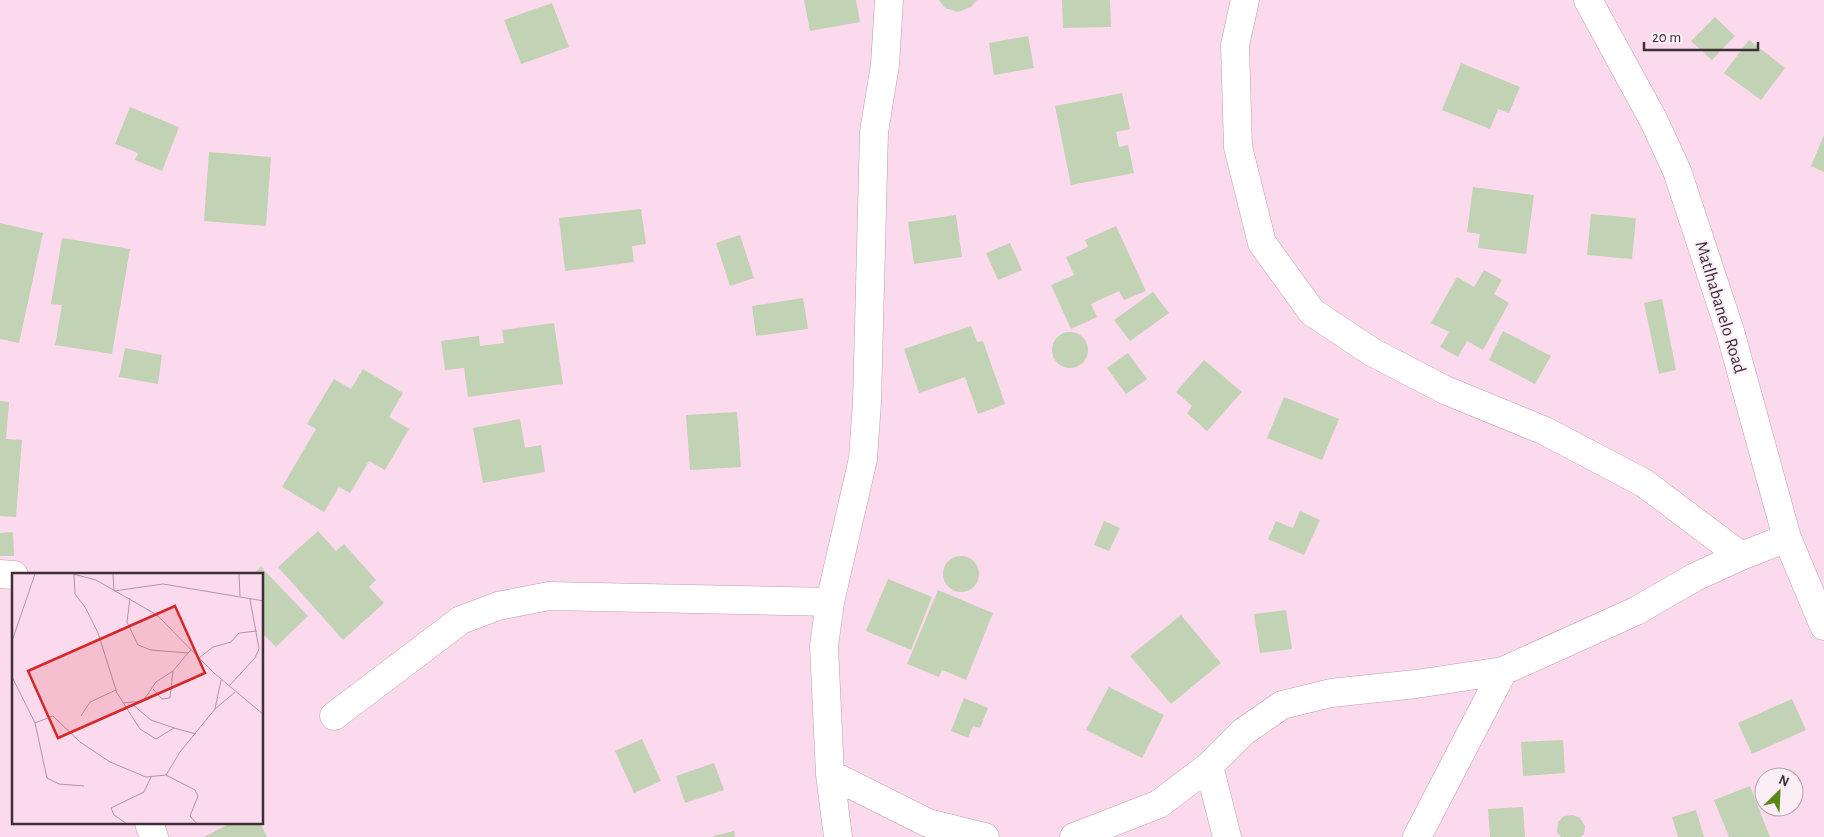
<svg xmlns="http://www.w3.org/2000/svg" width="1824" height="837" viewBox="0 0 1824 837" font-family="'Alegreya Sans',sans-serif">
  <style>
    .building { fill: #c2d2b4 }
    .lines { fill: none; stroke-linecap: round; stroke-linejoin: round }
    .street-casing { stroke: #bd9daf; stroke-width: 29 }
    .street { stroke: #fff; stroke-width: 28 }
    .labels { text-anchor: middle; stroke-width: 4; stroke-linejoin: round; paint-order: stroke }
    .street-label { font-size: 18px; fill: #3c2f36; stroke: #fceef6 }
    .inset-road { fill: none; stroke: #af96a4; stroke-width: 1 }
    .view { fill: #d62828; fill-opacity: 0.15; stroke: #d62828; stroke-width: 2.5 }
    .inset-edge { fill: none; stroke: #3c2f36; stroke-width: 2.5 }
  </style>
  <rect width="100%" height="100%" fill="#fcdaed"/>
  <!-- building -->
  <path class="building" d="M 804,0 L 856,0 L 860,22 L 810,31 Z
    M 939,0 L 977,0 L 971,7 L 958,12 L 945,8 Z
    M 1062,0 L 1110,0 L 1111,27 L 1063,28 Z
    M 552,3 L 569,47 L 521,64 L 504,20 Z
    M 1715,17 L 1735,36 L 1712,60 L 1691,41 Z
    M 1028,36 L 1034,68 L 994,75 L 989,43 Z
    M 1749,40 L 1785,68 L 1761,100 L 1724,73 Z
    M 1461,63 L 1520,87 L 1509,113 L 1498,109 L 1490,129 L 1442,110 Z
    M 1122,93 L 1130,129 L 1116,132 L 1119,147 L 1128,145 L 1134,173 L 1071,185 L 1055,106 Z
    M 130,107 L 179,127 L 162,171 L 135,160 L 138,153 L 115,144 Z
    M 1824,135 L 1824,172 L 1811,166 Z
    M 209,152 L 271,157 L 266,226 L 204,221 Z
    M 1473,187 L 1534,195 L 1526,254 L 1478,248 L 1480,234 L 1467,232 Z
    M 641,209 L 646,244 L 632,246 L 634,262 L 565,271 L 559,218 Z
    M 1591,214 L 1636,218 L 1632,259 L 1587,255 Z
    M 956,215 L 962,257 L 914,264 L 908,222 Z
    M 0,223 L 43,233 L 19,343 L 0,339 Z
    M 1116,226 L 1146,291 L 1124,300 L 1119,291 L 1091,304 L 1097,317 L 1071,329 L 1051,285 L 1074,275 L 1066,257 L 1088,247 L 1085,240 Z
    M 740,235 L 754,278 L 730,286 L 716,243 Z
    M 62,238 L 130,249 L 112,354 L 55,345 L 62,305 L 51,304 Z
    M 1010,243 L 1022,270 L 998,280 L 986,253 Z
    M 1484,270 L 1502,280 L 1494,294 L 1509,303 L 1483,350 L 1467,341 L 1458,357 L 1440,347 L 1449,332 L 1431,323 L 1457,277 L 1474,287 Z
    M 1153,292 L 1169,313 L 1130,341 L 1114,320 Z
    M 803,298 L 808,329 L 756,336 L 752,306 Z
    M 1662,299 L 1676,370 L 1659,374 L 1644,303 Z
    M 554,323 L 563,384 L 468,397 L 464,368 L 445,370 L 441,341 L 479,336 L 480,346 L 504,343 L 502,330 Z
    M 971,326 L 977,342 L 983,341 L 1005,404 L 978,414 L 965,377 L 919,393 L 904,349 Z
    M 1503,331 L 1551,356 L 1535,384 L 1489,360 Z
    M1052 350a18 18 0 1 1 36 0a18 18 0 1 1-36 0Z
    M 125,348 L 162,355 L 158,384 L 119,377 Z
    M 1128,353 L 1147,379 L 1126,394 L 1107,368 Z
    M 1204,360 L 1242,392 L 1207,431 L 1187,413 L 1192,406 L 1176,392 Z
    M 363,369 L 403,393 L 389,417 L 409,429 L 385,470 L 369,461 L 350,493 L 339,487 L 324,512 L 282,487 L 316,429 L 307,424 L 334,379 L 351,389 Z
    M 1284,397 L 1339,419 L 1322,460 L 1267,438 Z
    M 0,401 L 9,402 L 6,439 L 22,440 L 16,517 L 0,516 Z
    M 737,412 L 741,467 L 690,470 L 686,415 Z
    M 520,419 L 525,448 L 541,445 L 545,472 L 483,483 L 473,428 Z
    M 1300,511 L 1320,520 L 1304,555 L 1268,539 L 1276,521 L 1293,528 Z
    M 1104,521 L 1120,528 L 1109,551 L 1094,545 Z
    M 318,531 L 336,551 L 344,544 L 376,580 L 369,587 L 384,603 L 343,640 L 278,567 Z
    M 13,532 L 14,556 L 0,556 L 0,533 Z
    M943 574a18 18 0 1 1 36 0a18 18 0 1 1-36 0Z
    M 261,567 L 308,616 L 276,647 L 262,633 L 262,574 L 253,574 Z
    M 888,579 L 932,597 L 911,650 L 866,631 Z
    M 938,590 L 993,613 L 966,680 L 942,670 L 939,677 L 907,664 Z
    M 1286,610 L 1292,649 L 1260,653 L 1254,614 Z
    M 1181,615 L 1221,663 L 1171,704 L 1130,656 Z
    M 1109,687 L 1164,715 L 1142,758 L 1086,730 Z
    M 964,698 L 988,708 L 980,728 L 973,726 L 968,738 L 951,731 Z
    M 1792,699 L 1806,730 L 1752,754 L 1738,723 Z
    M 642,739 L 661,781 L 634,793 L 615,751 Z
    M 1563,740 L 1565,773 L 1523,776 L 1521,742 Z
    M 714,763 L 724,790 L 685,803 L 676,776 Z
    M 1750,786 L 1770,837 L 1729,837 L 1714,800 Z
    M 1523,807 L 1525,837 L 1490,837 L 1488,809 Z
    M 1696,810 L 1704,837 L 1678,837 L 1672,817 Z
    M 1573,815 L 1580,818 L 1585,826 L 1584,834 L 1581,837 L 1561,837 L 1557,832 L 1558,822 L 1564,816 Z
    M 231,823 L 260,823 L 267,837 L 204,837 Z
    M 734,831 L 735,837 L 713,837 L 713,836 Z"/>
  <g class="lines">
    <defs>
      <path id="street" d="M 1245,0 L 1235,45 L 1238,147 L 1262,243 L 1312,312 L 1372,352 L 1445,390 L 1545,431 L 1644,483 L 1741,556 L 1787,538
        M 1588,0 L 1654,121 L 1677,171 L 1730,331 L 1787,538 L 1824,626
        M 0,574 L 14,575
        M 334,716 L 461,620 L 498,606 L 549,596 L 830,602
        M 1209,766 L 1227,837
        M 830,774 L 928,823 L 985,837
        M 149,823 L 154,837
        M 838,837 L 830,774 L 824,646 L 830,602 L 863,459 L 867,402 L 874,132 L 885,65 L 889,0
        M 1074,837 L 1159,804 L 1209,766 L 1243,732 L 1282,705 L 1331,693 L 1416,684 L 1503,671 L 1636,611 L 1695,577 L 1741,556
        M 1417,837 L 1503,671"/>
    </defs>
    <!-- street casing -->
    <use href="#street" class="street-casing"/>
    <!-- street -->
    <use href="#street" class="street"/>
  </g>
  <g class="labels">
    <!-- street labels -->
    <g class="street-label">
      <text transform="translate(1721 307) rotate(73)" y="6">Matlhabanelo Road</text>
    </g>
  </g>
  <!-- overview -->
  <g transform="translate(12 573)">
    <rect width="251" height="251" fill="#fcdaed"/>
    <path class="inset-road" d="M 61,1 L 84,7 L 145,42 L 202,100 L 252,142M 62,1 L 63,21 L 73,34 L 86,60 L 105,120 L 128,156 L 144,166 L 162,155 L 184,161M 101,1 L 102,18 L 151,11 L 252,28M 227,1 L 228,23M 118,25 L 115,49 L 126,72 L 139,77 L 176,80 L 179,77M 0,68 L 23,1M 187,85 L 201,74 L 219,69 L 227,60 L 245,58M 0,104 L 23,150 L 35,205 L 47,211 L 72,213M 217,113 L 243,85 L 247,76 L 238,26M 141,116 L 150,126 L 158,125 L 161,98M 111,130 L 131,128 L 144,109 L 161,98 L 176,80M 120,131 L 139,147 L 162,155M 203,136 L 209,107M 69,143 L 78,129 L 104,117M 23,150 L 41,143 L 68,169 L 98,189 L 134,204 L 154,202 L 183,217 L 186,223 L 178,243 L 185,251M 154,202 L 168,179 L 203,136 L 223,119M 115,251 L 102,242 L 99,235 L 132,219 L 139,204"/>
    <path class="view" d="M 163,33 L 193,100 L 46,165 L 16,98 Z"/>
    <rect width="251" height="251" class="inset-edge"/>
  </g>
  <!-- north arrow -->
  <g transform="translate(1779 792) rotate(24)"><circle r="24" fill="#fceef6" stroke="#afa2a9"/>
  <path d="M0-4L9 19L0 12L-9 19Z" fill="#598718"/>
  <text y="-8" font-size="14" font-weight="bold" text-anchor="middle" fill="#3c2f36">N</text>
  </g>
  <!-- scale -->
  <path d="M1644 42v8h114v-8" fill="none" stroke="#3c2f36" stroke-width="2.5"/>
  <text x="1652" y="42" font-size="15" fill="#3c2f36" stroke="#fceef6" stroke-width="4" paint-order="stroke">20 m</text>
</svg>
